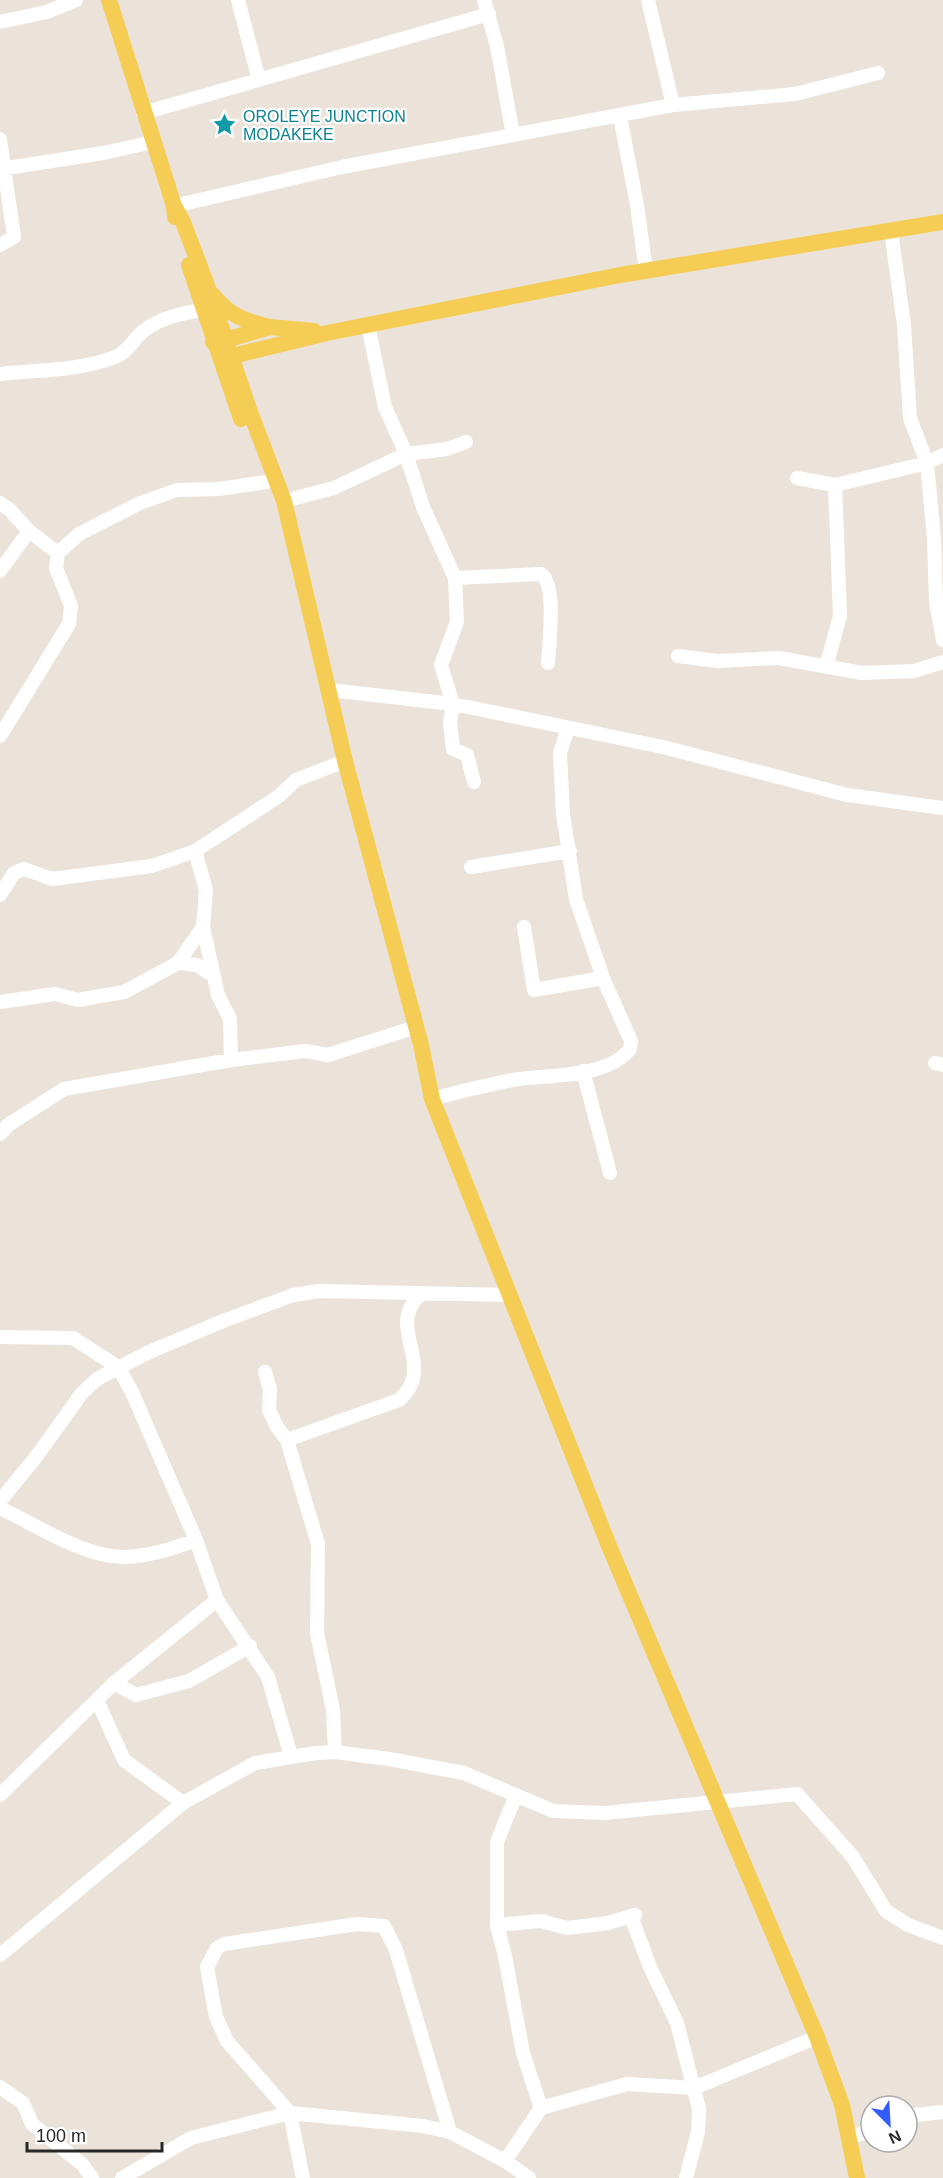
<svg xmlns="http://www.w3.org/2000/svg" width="943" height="2178" viewBox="0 0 943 2178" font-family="Arial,sans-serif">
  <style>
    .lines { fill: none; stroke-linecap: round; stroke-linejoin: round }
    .minor { stroke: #fff; stroke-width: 14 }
    .major { stroke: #f5cd54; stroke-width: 16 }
    .labels { text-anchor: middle; stroke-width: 4.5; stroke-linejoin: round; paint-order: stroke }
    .culture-label { font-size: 16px; fill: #0d838f; stroke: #fff; text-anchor: start }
  </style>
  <rect width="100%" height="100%" fill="#ebe3d9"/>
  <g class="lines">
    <!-- minor -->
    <path class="minor" d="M 238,0 L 259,80
      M 484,0 L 497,46 L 513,135
      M 648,0 L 673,105
      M 0,22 L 47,12 L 76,0
      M 143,113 L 489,14
      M 620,116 L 637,205 L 646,271
      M 0,139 L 14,237 L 0,245
      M 0,169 L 103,153 L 153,142
      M 174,206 L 342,167 L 673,105 L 795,94 L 878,73
      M 891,231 L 904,325 L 910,418 L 927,463 L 934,538 L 936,602 L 943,640
      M 368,325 L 385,407 L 406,454 L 423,507 L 455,578 L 457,622 L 441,665 L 453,704 L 450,722 L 453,749 L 467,755 L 474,782
      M 0,374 C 38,370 79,371 115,357 C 130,351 134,337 146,329 C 163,317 183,313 203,310
      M 797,478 L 835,485 L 927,463 L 943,455
      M 284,501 L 334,488 L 406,454 L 447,449 L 466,442
      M 0,503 L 10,510 L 29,531 L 58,553
      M 0,571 L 29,531
      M 455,578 L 541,574 C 557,585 549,644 548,663
      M 678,656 L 717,661 L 779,658 L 862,673 L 914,671 L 943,662
      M 826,667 L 840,616 L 835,485
      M 330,690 L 453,704 L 663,747 L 847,795 L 943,808
      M 0,736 L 69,624 L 71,606 L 56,568 L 58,553 L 79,534 L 140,503 L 177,490 L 218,489 L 267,482
      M 195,851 L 206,890 L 203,927 L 218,995 L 230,1019 L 231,1060
      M 471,867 L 570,851
      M 0,895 L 14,873 L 24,869 L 52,879 L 152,866 L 195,851 L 279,796 L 296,780 L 345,761
      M 524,927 L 534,990 L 603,978
      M 178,963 L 197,965 L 214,976
      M 0,1002 L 55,994 L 78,1000 L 124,992 L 178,963 L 203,927
      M 935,1063 L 943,1065
      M 583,1071 L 610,1173
      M 432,1099 C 458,1092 485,1085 513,1080 C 548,1074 606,1079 630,1049 L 631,1041 L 603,978 L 576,899 L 563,814 L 560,753 L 568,728
      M 0,1134 L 8,1125 L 64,1089 L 231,1060 L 305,1051 L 328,1055 L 416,1027
      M 0,1337 L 73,1338 L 118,1367 L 132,1392 L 196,1540 L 217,1600 L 268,1677 L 291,1756
      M 265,1372 L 270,1389 L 269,1410 L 277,1427 L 287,1440 L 318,1544 L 317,1633 L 333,1710 L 335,1752
      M 287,1440 L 399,1400 C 439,1365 383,1327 421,1294
      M 0,1501 L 36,1457 L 82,1393 L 97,1379 L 149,1352 L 223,1321 L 293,1295 L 320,1291 L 509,1295
      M 0,1508 C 36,1525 84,1557 124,1557 C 150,1556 173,1549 196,1540
      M 114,1683 L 136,1695 L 189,1681 L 250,1646
      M 97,1700 L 124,1760 L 183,1803
      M 0,1795 L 114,1683 L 217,1600
      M 516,1795 L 497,1842 L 497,1925 L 505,1956 L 523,2053 L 541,2108
      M 497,1925 L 541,1921 L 567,1928 L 608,1923 L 635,1915 L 632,1919 L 650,1967 L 677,2023 L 699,2109 L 698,2132 L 686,2178
      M 0,1955 L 183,1803 L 255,1763 L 316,1753 L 335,1752 L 389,1759 L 464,1773 L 553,1811 L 605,1813 L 797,1794 L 853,1857 L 886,1911 L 908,1925 L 943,1938
      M 0,2087 L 23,2103 L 32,2124 L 82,2164 L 92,2178
      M 907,2116 L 943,2112
      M 850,2137 L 871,2131
      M 505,2161 L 541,2108 L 627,2084 L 694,2088 L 817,2037
      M 122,2178 L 191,2138 L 290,2113 L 423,2126 L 450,2132 L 505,2161 L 529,2178
      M 303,2178 L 290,2113 L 227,2041 L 216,2017 L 207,1967 L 217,1948 L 224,1944 L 357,1924 L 384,1926 L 396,1950 L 450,2132"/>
    <!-- major -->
    <path class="major" d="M 109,0 L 174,206 L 175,217
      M 174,206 L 183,222 L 208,288 L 249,409 L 284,501 L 345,761 L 421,1045 L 432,1099 L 609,1546 L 817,2037 L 842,2105 L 857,2178
      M 189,265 L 241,419
      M 213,295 C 228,315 245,321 269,327
      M 213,342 L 232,356 L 327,333 L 620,275 L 943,222
      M 221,349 L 226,340 L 270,327 L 314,331"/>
  </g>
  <!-- icons -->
  <defs>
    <symbol id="sight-bare" viewBox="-9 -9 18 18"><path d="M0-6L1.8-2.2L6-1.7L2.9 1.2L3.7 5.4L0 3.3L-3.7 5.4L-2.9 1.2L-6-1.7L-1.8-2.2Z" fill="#0f9aa8" stroke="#fff" stroke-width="2.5" paint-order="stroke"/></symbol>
  </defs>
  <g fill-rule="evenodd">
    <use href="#sight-bare" x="208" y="108" width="33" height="33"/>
  </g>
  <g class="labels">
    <!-- culture labels -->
    <g class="culture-label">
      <text x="243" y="122">OROLEYE JUNCTION<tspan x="243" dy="18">MODAKEKE</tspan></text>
    </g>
  </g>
  <!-- north arrow -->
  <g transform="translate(889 2124) rotate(156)"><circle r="28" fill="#ffffff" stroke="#a9a9a9" stroke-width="1.5"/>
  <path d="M0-4.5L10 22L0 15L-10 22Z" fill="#325bff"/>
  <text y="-9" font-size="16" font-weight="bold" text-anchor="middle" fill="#282828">N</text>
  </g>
  <!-- scale -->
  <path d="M27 2142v9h135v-9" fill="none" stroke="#282828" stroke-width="3"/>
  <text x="36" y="2142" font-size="18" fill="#282828" stroke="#ffffff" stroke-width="4.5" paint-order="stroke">100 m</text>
</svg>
